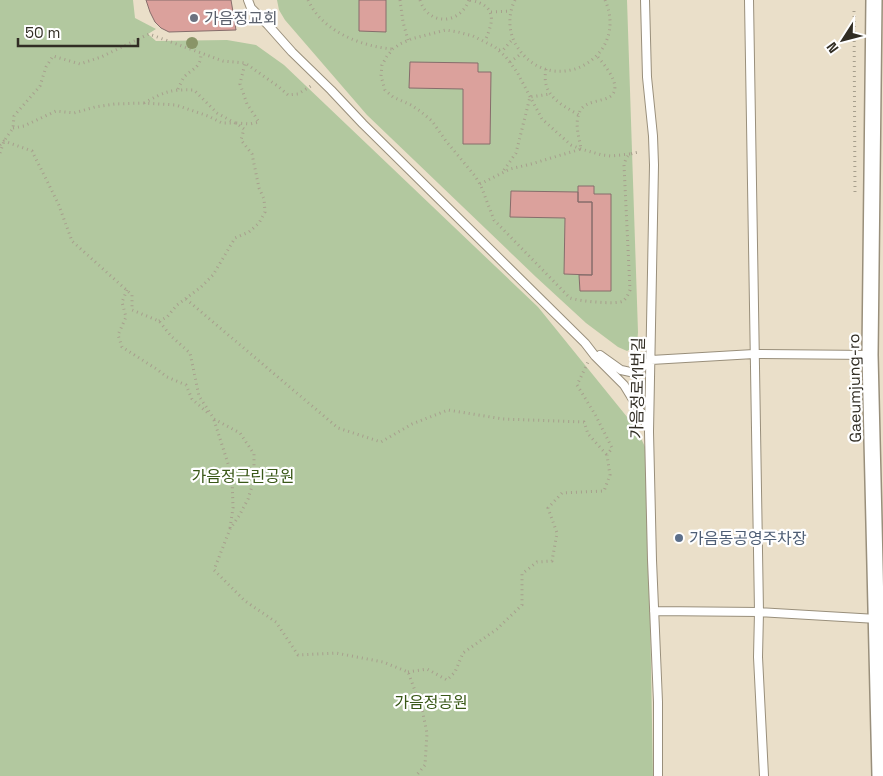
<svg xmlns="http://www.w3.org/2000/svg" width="883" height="776" viewBox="0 0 883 776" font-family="'Space Grotesk','Noto Sans KR',sans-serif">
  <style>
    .green { fill: #b2c89f }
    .building { fill: #dba19c; stroke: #866d6b }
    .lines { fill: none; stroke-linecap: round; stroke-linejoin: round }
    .lane-casing { stroke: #998f7b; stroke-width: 10 }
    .street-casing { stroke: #998f7b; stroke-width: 18 }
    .path { stroke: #a79f8d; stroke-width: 3; stroke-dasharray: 1 4; stroke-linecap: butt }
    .lane { stroke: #fff; stroke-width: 8 }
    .street { stroke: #fff; stroke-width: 15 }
    .tree { fill: #899567 }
    .worship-dot { fill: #6b7280; stroke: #fff; stroke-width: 2 }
    .service-dot { fill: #5c6f8a; stroke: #fff; stroke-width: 2 }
    .labels { text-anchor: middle; stroke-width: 4.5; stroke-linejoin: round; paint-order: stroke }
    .worship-label { font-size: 16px; fill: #5b616d; stroke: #fff; text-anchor: start }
    .street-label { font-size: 16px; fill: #312d24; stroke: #fff }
    .park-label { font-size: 16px; fill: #395817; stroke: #fff }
    .service-label { font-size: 16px; fill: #4e5e75; stroke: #fff; text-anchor: start }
  </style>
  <rect width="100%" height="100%" fill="#eadfc9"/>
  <!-- green -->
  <path class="green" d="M 0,0 L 133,0 L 135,18 L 156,29 L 148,34 L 156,41 L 227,40 L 256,45 L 284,65 L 538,307 L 636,428 L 647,451 L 653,776 L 0,776 Z
    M 277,0 L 627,0 L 638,332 L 637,345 L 627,351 L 618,347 L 586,323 L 536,277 L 367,115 L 285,20 L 279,10 Z"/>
  <!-- building -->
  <path class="building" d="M 146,0 L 231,0 L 236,30 L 169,32 L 161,28 L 155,22 L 150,12 Z
    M 359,0 L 386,0 L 386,32 L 359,31 Z
    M 410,62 L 478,63 L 478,72 L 491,72 L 490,144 L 463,144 L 463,89 L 409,88 Z
    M 578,186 L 594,186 L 594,194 L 611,194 L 611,291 L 580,291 L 579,275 L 592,275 L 592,202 L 578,202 Z
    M 511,191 L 578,192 L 578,202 L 592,202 L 592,275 L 564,274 L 565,218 L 510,217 Z"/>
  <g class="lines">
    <defs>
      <path id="lane" d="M 248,0 L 251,8 L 268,25 L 292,52 L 331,90 L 363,124 L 585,343 L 595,356 L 624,385 L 643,416 L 647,427
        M 645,0 L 647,77 L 653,136 L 654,165 L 649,432 L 652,560 L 658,702 L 658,776
        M 749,0 L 759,612 L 758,657 L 764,776
        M 600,355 L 621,370 L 635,373 L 651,360 L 754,354 L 870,355
        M 654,611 L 759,612 L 877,619"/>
      <path id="street" d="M 874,0 L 870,355 L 880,776"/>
    </defs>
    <!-- lane casing -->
    <use href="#lane" class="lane-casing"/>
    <!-- street casing -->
    <use href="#street" class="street-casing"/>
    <!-- path -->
    <path class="path" d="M 308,0 C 322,31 360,46 392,49
      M 400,0 L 403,22 L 408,40
      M 420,0 C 428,26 460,25 469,0
      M 470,0 C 497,6 494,20 485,41
      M 515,0 C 508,14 508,31 516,45 C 550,101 631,59 605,0
      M 854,11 L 855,195
      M 491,12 L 511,11
      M 499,50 L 503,50 L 513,39
      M 510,62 L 521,54
      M 546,69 C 541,95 560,104 579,115
      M 178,89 C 180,85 182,80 184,77 C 193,68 201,68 201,53
      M 144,103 C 164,92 170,89 194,90 L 217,113 L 235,123
      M 13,128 L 24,126 L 56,111 L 74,113 L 95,107 L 115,104 L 143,103 L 176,105 L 208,116 L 222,123 L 236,123
      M 0,145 L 4,141 L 32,151 L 58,203 L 72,241 L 132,295 L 132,310 L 159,321 L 171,336 L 190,353 L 199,396 L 214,419 L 240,433 L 254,454 L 254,480 L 248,499 L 239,516 L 230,529 L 214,570 L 245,601 L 276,622 L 298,655 L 336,653 L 383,662 L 408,672 L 422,709 L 427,733 L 425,765 L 416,776
      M 0,153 L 4,141 L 13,128 L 14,116 L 40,86 L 46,67 L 53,56 L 80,64 L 101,57 L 149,34 L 223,61 L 245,63 L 279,87 L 288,95 L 298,94 L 311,86
      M 630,154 L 611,156 L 602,155 L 581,149 L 571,145 L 542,119 L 517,72 L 506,57 L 495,47 L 473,36 L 458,32 L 446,30 L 411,39 L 400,44 L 393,49 L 387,56 L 382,65 L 381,76 L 385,90 L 393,97 L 411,105 L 420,111 L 432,121 L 446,141 L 475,176 L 481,186 L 494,220 L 570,298 C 578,301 616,305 623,301 C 627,298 628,294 630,290 L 624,165 C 627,154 629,154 639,152
      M 504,170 L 516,153 L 530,97 L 550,94
      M 480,184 L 510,169 L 531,164 L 581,149 C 579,136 574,124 580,111 C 586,100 603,102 611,96 C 623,86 604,64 597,56
      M 127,290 L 122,302 L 126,317 L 118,335 L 122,347 L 158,370 L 167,377 L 186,385 L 192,399 L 210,415
      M 186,299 L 338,428 L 381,442 L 412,424 L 448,410 L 503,419 L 584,422 L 588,434 L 607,455
      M 159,321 L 167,317 L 177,305 L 201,287 L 213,275 L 235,238 L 249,232 L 259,223 L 265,212 L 264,199 L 259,188 L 252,154 L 241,140 L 244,129 L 236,123 L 250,124 L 259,122 L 247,104 L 240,84 L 245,63
      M 214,420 L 232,476 L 233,508 L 230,528
      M 408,672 L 427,669 L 447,680 L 455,672 L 463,653 L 497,629 L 522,605 L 522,574 L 537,562 L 552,561 L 557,533 L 548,508 L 562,493 L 604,491 L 610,475 L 607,455 L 612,448 L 596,416 L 577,385 L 588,362"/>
    <!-- lane -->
    <use href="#lane" class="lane"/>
    <!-- street -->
    <use href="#street" class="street"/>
  </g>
  <!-- trees -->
  <circle class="tree" cx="192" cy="43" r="6"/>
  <!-- markers -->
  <circle class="worship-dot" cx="194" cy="18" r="5"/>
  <circle class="service-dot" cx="679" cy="538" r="5"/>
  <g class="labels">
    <!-- worship labels -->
    <g class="worship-label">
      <text x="204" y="24">가음정교회</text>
    </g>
    <!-- street labels -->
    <g class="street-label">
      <text transform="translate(637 388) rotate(-89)" y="6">가음정로11번길</text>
      <text transform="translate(854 388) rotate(-91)" y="6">Gaeumjung-ro</text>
    </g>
    <!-- park labels -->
    <g class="park-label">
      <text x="243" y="482">가음정근린공원</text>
      <text x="431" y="708">가음정공원</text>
    </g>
    <!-- service labels -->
    <g class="service-label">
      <text x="689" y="544">가음동공영주차장</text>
    </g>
  </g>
  <!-- north arrow -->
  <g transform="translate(843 40) rotate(234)" stroke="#ffffff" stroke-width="4" paint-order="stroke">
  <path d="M0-4L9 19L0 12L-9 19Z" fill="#312d24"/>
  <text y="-8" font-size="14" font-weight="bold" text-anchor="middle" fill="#312d24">N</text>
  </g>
  <!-- scale -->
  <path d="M18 38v8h120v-8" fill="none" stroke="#312d24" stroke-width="2.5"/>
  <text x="25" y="38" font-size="15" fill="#312d24" stroke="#ffffff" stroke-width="4" paint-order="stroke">50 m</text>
</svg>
